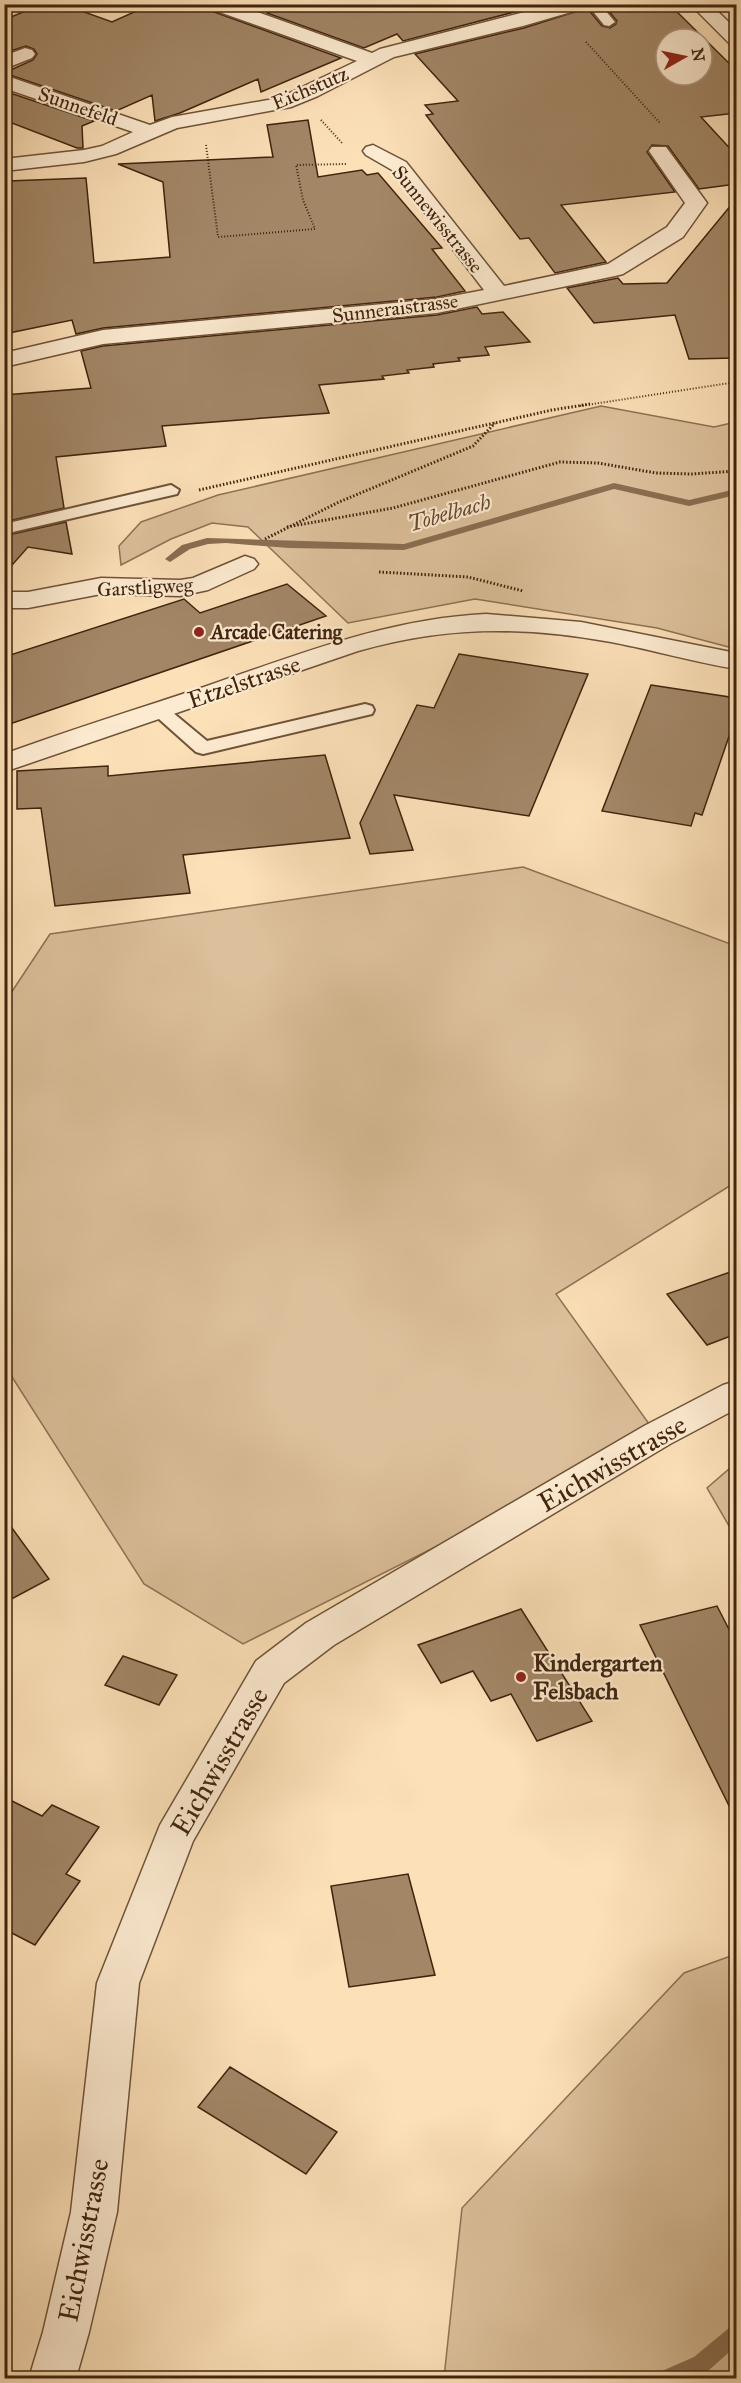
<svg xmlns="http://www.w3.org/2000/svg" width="741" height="2383" viewBox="0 0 741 2383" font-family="'IM FELL Great Primer',serif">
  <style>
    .green { fill: #dcc09b; stroke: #8e7254; stroke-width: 1.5 }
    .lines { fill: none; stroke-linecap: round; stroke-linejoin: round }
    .stream { fill: #8a6e51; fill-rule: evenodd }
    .building { fill: #a28666; stroke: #40240e; stroke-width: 1.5; fill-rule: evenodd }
    .service-casing { stroke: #6f5338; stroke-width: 4 }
    .minor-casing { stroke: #6f5338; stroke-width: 3 }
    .tertiary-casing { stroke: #6f5338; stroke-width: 3 }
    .path-far1 { stroke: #40240e; stroke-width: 2; stroke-dasharray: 1 2; stroke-linecap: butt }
    .path { stroke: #40240e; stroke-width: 3; stroke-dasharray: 1.5 2; stroke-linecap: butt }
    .service { fill: #fdebd1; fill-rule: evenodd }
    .minor { fill: #fdebd1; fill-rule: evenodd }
    .tertiary { fill: #fdebd1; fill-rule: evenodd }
    .poi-dot { fill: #8f2418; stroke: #fdebd1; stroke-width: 2 }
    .labels { text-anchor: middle; stroke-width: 4.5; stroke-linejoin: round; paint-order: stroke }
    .far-street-label { font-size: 20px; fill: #40240e; stroke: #fdebd1 }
    .far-poi-label { font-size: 20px; font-weight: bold; fill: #40240e; stroke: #fdebd1; text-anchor: start }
    .far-water-label { font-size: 22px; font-style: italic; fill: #654930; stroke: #fdebd1 }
    .street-label { font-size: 24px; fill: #40240e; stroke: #fdebd1 }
    .poi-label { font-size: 24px; font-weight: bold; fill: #40240e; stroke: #fdebd1; text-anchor: start }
    .near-street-label { font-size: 28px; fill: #40240e; stroke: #fdebd1 }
  </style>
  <rect width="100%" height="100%" fill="#fce0b8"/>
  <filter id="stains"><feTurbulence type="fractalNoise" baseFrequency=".00333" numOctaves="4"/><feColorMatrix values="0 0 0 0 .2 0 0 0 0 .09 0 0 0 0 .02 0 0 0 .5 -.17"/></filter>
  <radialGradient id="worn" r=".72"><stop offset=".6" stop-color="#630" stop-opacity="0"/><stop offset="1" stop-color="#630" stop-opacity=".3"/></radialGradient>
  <!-- green -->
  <path class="green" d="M 601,406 L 714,427 L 736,422 L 736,649 L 657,628 L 475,599 L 348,623 L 248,527 L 212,523 L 171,539 L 121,565 L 119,546 L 141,522 L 218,495 Z
    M 523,867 L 736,946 L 736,1182 L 556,1294 L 657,1435 L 243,1644 L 144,1584 L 5,1366 L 5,1002 L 50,934 Z
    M 736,1463 L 736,1538 L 707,1488 Z
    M 736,1954 L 736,2378 L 444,2378 L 462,2208 L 684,1973 Z"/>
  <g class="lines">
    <!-- stream -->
    <path class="stream" d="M 614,483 L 689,500 L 736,489 L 736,495 L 689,506 L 614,489 L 404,550 L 289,548 L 226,543 L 208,544 L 190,549 L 170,562 L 165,559 L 182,545 L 207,538 L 404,544 Z
      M 736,2325 L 736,2346 L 708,2371 L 690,2378 L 660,2378 L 662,2371 L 694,2357 L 729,2328 Z"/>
  </g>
  <!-- building -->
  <path class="building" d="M 42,4 L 62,4 L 112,22 L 152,4 L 180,4 L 201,11 L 206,9 L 341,58 L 261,92 L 258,79 L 180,113 L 155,121 L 152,95 L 116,111 L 4,73 L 33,60 L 37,54 L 34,49 L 26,46 L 4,53 L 4,20 Z
    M 283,4 L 545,4 L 403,41 L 397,34 L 364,48 L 267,13 Z
    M 603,4 L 669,4 L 736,70 L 736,113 L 701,117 L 736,155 L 736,184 L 699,189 L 668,146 L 652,145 L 647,152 L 675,192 L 561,205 L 606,262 L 555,273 L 529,238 L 520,239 L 426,115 L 433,114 L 425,105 L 458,101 L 415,54 L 524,28 L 587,8 L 602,26 L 610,28 L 616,24 L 617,21 ZM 666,39 L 702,39 L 702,75 L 666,75 Z
    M 4,91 L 94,121 L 82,126 L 83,148 L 77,148 L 4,120 Z
    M 308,120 L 318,177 L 362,170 L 367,175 L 378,173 L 442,248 L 432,249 L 465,291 L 437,297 L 103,328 L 76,334 L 72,320 L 4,334 L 4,222 L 8,222 L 8,181 L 86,178 L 94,263 L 170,257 L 163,182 L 118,164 L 273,157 L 267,125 Z
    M 736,199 L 736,358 L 689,359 L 675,315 L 594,323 L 567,288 L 618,278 L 623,284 L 667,283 Z
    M 477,307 L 482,314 L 503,312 L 530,342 L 485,347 L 489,355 L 458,358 L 460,361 L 433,364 L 434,367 L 407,370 L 409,373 L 382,376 L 384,379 L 319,385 L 329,413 L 162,426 L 166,446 L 56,457 L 64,508 L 4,522 L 4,395 L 91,388 L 81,351 L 103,346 L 437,315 Z
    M 66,522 L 72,554 L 28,547 L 4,574 L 4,536 Z
    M 287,584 L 326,616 L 4,726 L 4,657 L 184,599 L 200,613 Z
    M 459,654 L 588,674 L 529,816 L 394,795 L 413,850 L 370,854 L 360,823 L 417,705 L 434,708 Z
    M 651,685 L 736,698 L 736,716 L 702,815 L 695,813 L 691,826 L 602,811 Z
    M 325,755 L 350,838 L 183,855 L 190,893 L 55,906 L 41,808 L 17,809 L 17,771 L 108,766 L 108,776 Z
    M 736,1270 L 736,1334 L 707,1345 L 667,1294 Z
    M 4,1517 L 49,1579 L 4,1603 Z
    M 717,1606 L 736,1643 L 736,1820 L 640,1625 Z
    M 521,1609 L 592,1721 L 537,1741 L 511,1694 L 491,1701 L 473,1671 L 441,1683 L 418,1645 Z
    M 123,1656 L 177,1675 L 159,1705 L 105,1685 Z
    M 4,1797 L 42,1816 L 52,1805 L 99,1827 L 66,1874 L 80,1881 L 35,1945 L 4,1929 Z
    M 408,1874 L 435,1975 L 349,1987 L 331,1886 Z
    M 230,2067 L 337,2132 L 306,2174 L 198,2107 Z"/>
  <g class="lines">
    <defs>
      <path id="service" d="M 587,4 L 600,4 L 615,22 L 609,26 L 604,25 Z
        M 171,485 L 179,490 L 177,494 L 4,534 L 4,524 Z
        M 365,704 L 372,706 L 374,710 L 372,714 L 203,754 L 196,752 L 150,711 L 152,707 L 166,707 L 207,741 Z"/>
      <path id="minor" d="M 206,4 L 235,4 L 372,53 L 380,49 L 556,4 L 587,4 L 585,8 L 523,26 L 394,57 L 318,96 L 291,107 L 177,128 L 116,154 L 84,162 L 4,171 L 4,159 L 84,150 L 102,146 L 133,132 L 4,88 L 4,75 L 150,125 L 172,117 L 279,98 L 357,61 L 208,8 Z
        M 690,4 L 710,4 L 736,29 L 736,45 L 729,43 Z
        M 25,48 L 32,50 L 35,54 L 32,58 L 4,69 L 4,56 Z
        M 373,145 L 406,162 L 504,286 L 608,264 L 667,227 L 685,203 L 649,151 L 652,147 L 666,147 L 707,203 L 683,237 L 623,274 L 615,276 L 437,313 L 103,344 L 4,367 L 4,353 L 103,330 L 437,299 L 484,290 L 392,170 L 366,155 L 363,151 L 366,147 Z
        M 245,556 L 254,559 L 258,564 L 254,569 L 208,590 L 180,596 L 101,594 L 28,608 L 4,608 L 4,592 L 28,592 L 101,578 L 180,580 L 193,578 Z
        M 736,1381 L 736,1409 L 670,1444 L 334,1645 L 284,1683 L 193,1841 L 139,1983 L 117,2212 L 89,2332 L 76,2378 L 29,2378 L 43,2332 L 71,2212 L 97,1983 L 160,1825 L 256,1661 L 306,1623 L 644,1426 L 723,1385 Z"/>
      <path id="tertiary" d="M 486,614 L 581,622 L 736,653 L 736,669 C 694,662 653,650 611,642 C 520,626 447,626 358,651 L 4,772 L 4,754 C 70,730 137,709 204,687 C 297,655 386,619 486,614 Z"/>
    </defs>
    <!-- service casing -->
    <use href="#service" class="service-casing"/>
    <!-- minor casing -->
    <use href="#minor" class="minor-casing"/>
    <!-- tertiary casing -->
    <use href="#tertiary" class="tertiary-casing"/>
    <!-- path-far1 -->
    <path class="path-far1" d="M 586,42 L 660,123
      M 321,120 L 342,143
      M 206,145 L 218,237 L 315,229 L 303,200 L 296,165 L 346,164
      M 580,406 L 736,382"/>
    <!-- path -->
    <path class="path" d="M 199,490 L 552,410 L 590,404
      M 287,527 L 393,508 L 560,462 L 598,463 L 656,473 L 692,474 L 736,471
      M 265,539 L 339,502 L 473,446 L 495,423
      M 379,572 L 468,577 L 523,591"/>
    <!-- service -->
    <use href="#service" class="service"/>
    <!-- minor -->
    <use href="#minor" class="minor"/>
    <!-- tertiary -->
    <use href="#tertiary" class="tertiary"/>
  </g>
  <!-- markers -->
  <g class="poi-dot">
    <circle cx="199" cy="632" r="6"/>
    <circle cx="521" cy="1677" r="6"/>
  </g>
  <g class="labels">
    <!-- far-street labels -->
    <g class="far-street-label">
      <text transform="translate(310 88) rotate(-23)" y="7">Eichstutz</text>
      <text transform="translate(78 106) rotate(19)" y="7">Sunnefeld</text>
      <text transform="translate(438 219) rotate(51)" y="7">Sunnewisstrasse</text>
      <text transform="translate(395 308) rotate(-7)" y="7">Sunneraistrasse</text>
      <text transform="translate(145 587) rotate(-3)" y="7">Garstligweg</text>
    </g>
    <!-- far-poi labels -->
    <g class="far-poi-label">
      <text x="211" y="639">Arcade Catering</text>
    </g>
    <!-- far-water labels -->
    <g class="far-water-label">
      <text transform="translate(449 512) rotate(-16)" y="8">Tobelbach</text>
    </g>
    <!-- street labels -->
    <g class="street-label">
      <text transform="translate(244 682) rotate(-19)" y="8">Etzelstrasse</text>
    </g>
    <!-- poi labels -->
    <g class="poi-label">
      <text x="533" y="1671">Kindergarten<tspan x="533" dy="28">Felsbach</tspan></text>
    </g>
    <!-- near-street labels -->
    <g class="near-street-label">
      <text transform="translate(612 1463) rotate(-30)" y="10">Eichwisstrasse</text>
      <text transform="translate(219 1761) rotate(-60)" y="10">Eichwisstrasse</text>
      <text transform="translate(83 2240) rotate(-79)" y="10">Eichwisstrasse</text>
    </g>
  </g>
  <!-- margin -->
  <rect width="741" height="2383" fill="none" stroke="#fce0b8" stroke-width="24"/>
  <rect x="6" y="6" width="729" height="2371" fill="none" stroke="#40240e" stroke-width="3"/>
  <rect x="12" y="12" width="717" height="2359" fill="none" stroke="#40240e" stroke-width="1.5"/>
  <!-- north arrow -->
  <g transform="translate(684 57) rotate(81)"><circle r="28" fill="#fdebd1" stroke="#b19b83" stroke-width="1.5"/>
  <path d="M0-4.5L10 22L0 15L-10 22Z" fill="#8f2418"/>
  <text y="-9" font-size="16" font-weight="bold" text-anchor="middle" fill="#40240e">N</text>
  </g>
  <rect width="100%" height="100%" filter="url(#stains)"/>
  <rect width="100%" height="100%" fill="url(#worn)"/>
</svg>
